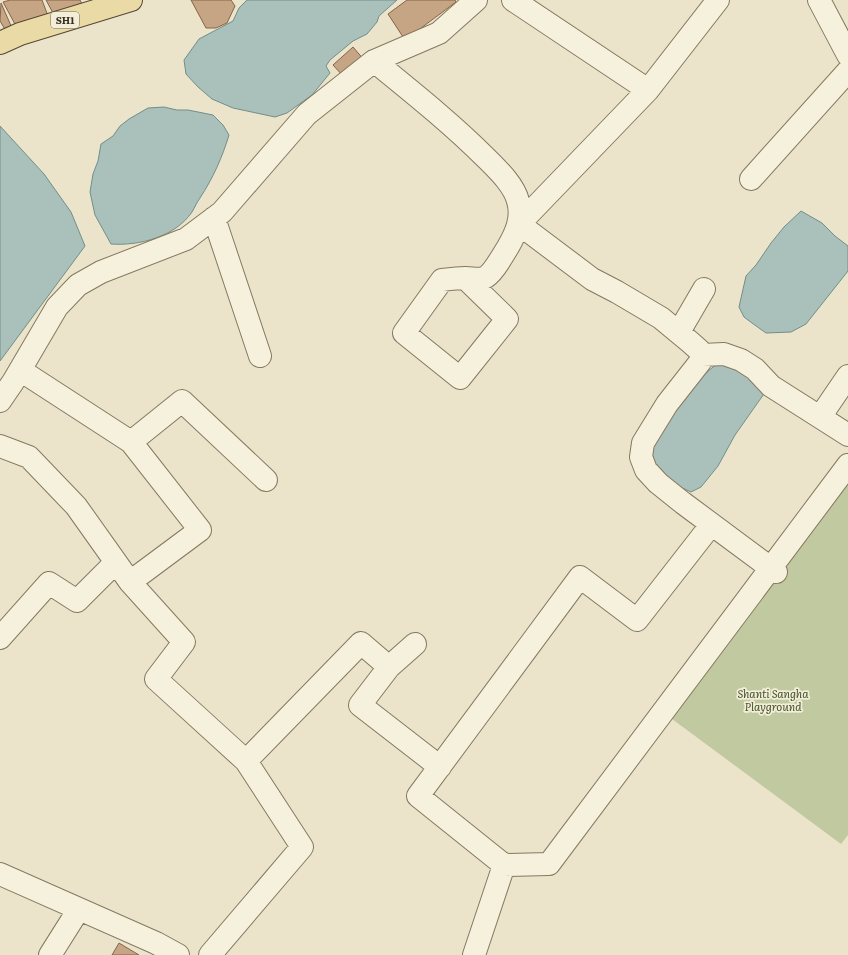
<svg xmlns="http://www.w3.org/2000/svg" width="848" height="955" viewBox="0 0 848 955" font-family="Literata,serif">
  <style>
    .green { fill: #c0c99f }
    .water { fill: #aac0bb; stroke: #718e89 }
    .building { fill: #c6a584; stroke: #846448 }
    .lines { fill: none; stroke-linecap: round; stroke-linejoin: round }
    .minor-casing { stroke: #867860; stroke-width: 24 }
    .major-casing { stroke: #554633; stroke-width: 24 }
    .minor { stroke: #f6f1dd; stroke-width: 22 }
    .major { stroke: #eadaa6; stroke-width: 22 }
    .labels { text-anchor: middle; stroke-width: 3.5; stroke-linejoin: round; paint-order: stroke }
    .shield { fill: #f3eed9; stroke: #706859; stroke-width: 1 }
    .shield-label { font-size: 10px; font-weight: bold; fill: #382f22 }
    .park-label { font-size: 11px; font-style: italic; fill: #45532a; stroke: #f3eed9 }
  </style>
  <rect width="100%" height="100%" fill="#ebe4ca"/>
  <!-- green -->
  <path class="green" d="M 848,477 L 848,835 L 841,844 L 668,716 Z"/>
  <!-- water -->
  <path class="water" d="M 247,0 L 397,0 L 379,16 L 377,22 L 367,34 L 353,41 L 330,60 L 326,66 L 330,73 L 312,95 L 287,113 L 275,117 L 233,108 L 212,99 L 198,87 L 186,74 L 184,60 L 199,39 L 233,21 L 239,8 Z
    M 164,107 L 177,110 L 188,110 L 213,115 L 223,125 L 229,135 C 222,158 213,178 200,198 C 197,202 195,207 192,212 C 175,237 139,246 111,244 L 95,215 L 90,192 L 93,174 L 98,161 L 101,144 L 113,136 L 120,126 L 129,119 L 148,108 Z
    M 0,126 L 44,174 L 71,212 L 85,246 L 0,361 Z
    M 801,211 L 822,223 L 835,236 L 848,246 L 848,271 L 806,324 L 791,332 L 766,333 L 752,323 L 744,317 L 739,307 L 746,276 L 756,265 L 771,243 L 784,227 Z
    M 720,362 L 736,367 L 766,391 L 735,435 L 718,466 L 701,487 L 691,492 L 676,485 L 658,470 L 650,449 C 668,421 692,380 720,362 Z"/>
  <!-- building -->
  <path class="building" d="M 10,0 L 42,0 L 48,16 L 16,26 L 3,2 Z
    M 46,0 L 80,0 L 82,4 L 53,13 Z
    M 191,0 L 231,0 L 235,6 L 227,23 L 216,28 L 206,28 Z
    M 407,0 L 455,0 L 456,2 L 405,40 L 388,14 Z
    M 1,3 L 12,28 L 6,31 L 0,21 Z
    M 353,47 L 365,61 L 344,77 L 333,65 Z
    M 119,943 L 139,955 L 112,955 Z"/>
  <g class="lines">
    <defs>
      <path id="minor" d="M 513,0 L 648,90
        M 718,0 L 648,90 L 519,224 L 592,279 L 617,292 L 661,318 L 690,342 L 699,350 L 702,355 L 700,362 L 667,404 L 643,443 L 641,457 L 646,470 L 658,483 L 683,503 L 776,572
        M 819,0 L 848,55
        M 374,61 C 412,92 451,123 486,158 C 498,170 514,185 518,201 C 523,218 516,233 508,247 C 503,255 492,275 484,278 C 478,280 472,278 466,278 C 458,278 450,279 442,280 L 404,333 L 460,378 L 507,319 L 465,278
        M 751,179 L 848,71
        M 214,218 L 260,356
        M 679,332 L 704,289
        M 702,355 L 724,354 L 741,360 L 755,369 L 771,386 L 848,435
        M 20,370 L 131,442 L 200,530 L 130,582
        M 0,401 L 13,382 L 57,307 L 78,285 L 101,272 L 186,239 L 222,212 L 307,114 L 374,61 L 439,33 L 476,0
        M 820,417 L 848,376
        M 131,442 L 182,401 L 266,480
        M 0,446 L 29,457 L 76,506 L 130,582 L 184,642 L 156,679 L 246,761 L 361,643 L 389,667 L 360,705 L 440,767
        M 711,525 L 637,620 L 580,577 L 418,796 L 504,865 L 549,864 L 848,465
        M 0,638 L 49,583 L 77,601 L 115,563
        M 389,667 L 415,644
        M 0,874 L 156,943 L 178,955
        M 50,955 L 79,909
        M 210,955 L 302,847 L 246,761
        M 474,955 L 504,865"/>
      <path id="major" d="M 0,43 L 20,34 L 131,0"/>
    </defs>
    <!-- minor casing -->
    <use href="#minor" class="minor-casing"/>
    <!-- major casing -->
    <use href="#major" class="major-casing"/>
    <!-- minor -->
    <use href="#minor" class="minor"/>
    <!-- major -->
    <use href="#major" class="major"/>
  </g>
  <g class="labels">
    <!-- shield labels -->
    <rect class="shield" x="51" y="12" width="28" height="16" rx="3"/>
    <g class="shield-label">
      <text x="65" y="24">SH1</text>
    </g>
    <!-- park labels -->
    <g class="park-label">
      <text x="773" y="698">Shanti Sangha<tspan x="773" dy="13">Playground</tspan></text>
    </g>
  </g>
</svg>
